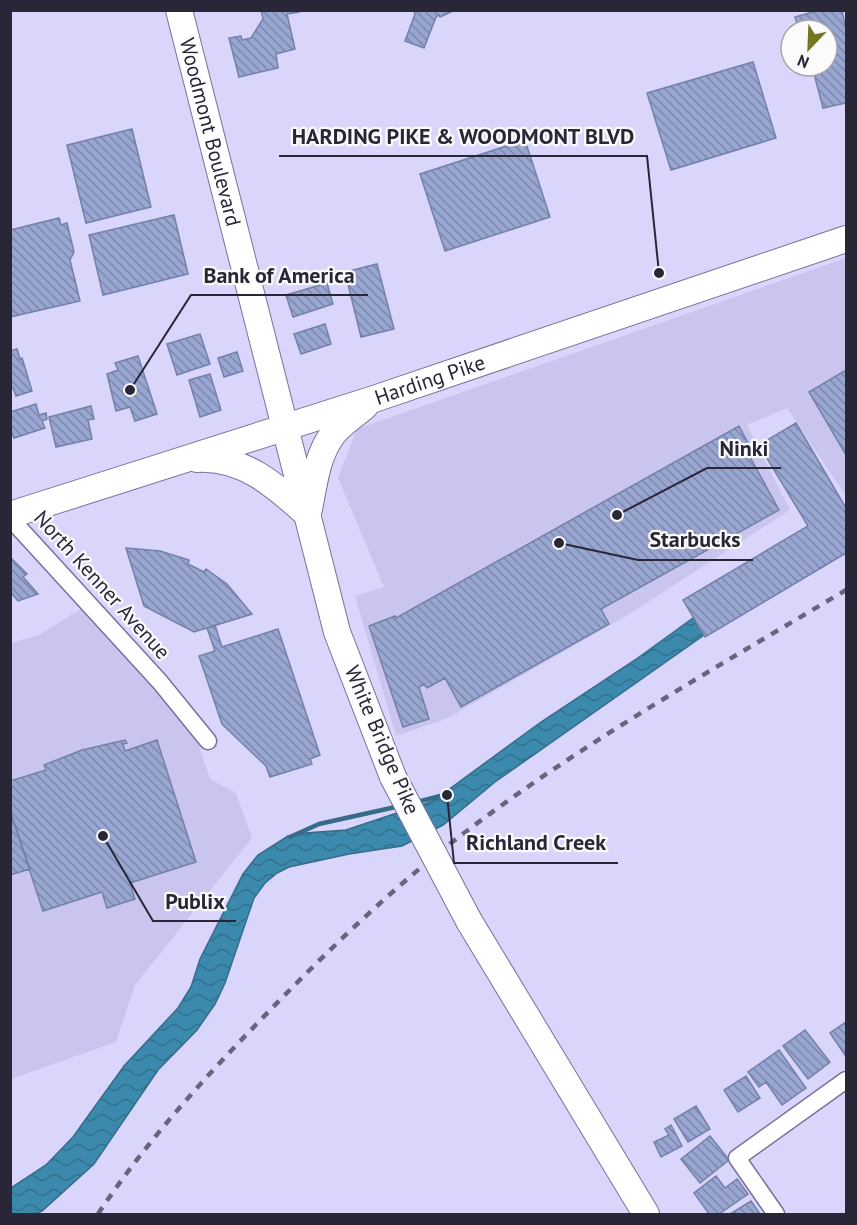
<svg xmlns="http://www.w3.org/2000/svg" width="857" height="1225" viewBox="0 0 857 1225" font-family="'PT Sans',sans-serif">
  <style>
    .built { fill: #cac5ef }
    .water { fill: url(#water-waves); stroke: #366c8a; stroke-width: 1.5 }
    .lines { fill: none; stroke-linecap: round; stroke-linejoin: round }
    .stream { stroke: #366c8a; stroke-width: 4.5 }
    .building { fill: url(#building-back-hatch); stroke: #7381aa; stroke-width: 1.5 }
    .minor-casing { stroke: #77719c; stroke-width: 19 }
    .primary-casing { stroke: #77719c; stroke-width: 28 }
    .minor { stroke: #fff; stroke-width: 16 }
    .primary { stroke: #fff; stroke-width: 26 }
    .rail { stroke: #68647e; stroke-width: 4.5; stroke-dasharray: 8 8; stroke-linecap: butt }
    .primary-bridge-casing { stroke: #77719c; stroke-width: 28; stroke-linecap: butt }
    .primary-bridge { stroke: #fff; stroke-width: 26 }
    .labels { text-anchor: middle; stroke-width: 4.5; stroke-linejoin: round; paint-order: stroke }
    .street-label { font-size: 21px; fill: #292638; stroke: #fbfbfb }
    .leader { fill: none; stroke: #292638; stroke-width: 2 }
    .callout-dot { fill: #292638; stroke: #fbfbfb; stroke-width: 2 }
    .callout-label { font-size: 22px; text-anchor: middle; font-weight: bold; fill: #292638; stroke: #fbfbfb; stroke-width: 4.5; stroke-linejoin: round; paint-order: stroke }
  </style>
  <defs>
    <pattern id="water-waves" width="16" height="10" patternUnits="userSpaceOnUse" patternTransform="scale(1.5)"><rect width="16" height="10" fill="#3b8aad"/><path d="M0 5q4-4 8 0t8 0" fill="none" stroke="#32718e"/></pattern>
    <pattern id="building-back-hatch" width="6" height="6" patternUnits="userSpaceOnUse" patternTransform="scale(1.5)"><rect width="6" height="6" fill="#98a6d1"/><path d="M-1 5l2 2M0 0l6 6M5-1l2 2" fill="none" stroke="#7c87ab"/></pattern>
  </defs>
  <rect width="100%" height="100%" fill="#d9d5fb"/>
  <!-- built -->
  <path class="built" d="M 846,258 L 846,496 L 787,408 L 747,425 L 790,510 L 631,613 L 448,718 L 396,736 L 355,596 L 384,587 L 338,478 L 357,429 Z
    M 81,609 L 195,734 L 210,779 L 236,793 L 252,838 L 135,985 L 116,1042 L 11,1079 L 11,643 L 39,635 Z"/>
  <!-- water -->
  <path class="water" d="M 693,618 L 704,635 L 495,782 L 443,825 L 402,846 L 349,854 L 289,867 L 277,873 L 265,883 L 254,898 L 225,983 L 215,1004 L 197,1030 L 158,1070 L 94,1164 L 42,1211 L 34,1214 L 11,1214 L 11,1188 L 46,1165 L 73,1137 L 124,1066 L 178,1008 L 191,987 L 200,959 L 243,874 L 258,855 L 288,836 L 305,833 L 346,830 L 433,801 L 541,722 L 635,660 Z"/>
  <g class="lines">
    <!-- stream -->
    <path class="stream" d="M 417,802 L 444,795
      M 290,837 L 319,824 L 400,806"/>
  </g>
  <!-- building -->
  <path class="building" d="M 261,10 L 299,10 L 299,12 L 287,14 L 295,49 L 276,54 L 278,68 L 239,77 L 229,38 L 241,36 L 242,40 L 251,38 L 263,19 Z
    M 413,10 L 455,10 L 440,17 L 439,15 L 436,17 L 424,48 L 405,41 L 415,14 Z
    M 820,10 L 842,10 L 846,30 L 846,103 L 823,108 L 812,66 L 808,66 L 827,66 L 827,30 L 799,30 L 795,17 Z
    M 753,62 L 776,138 L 671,170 L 647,93 Z
    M 132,129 L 151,207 L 86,223 L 67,145 Z
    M 525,140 L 550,217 L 445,251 L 420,174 Z
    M 174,215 L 188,274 L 103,295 L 89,235 Z
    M 59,218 L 61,225 L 67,223 L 74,252 L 70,260 L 80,301 L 10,317 L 10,230 Z
    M 377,264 L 394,329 L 361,337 L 345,272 Z
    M 327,283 L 333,304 L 293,317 L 286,295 Z
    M 325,324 L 331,344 L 301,354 L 294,334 Z
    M 200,334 L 210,364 L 177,375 L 167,344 Z
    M 17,349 L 20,359 L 22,358 L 23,361 L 32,391 L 16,396 L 13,388 L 10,387 L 10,351 Z
    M 237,352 L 243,371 L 224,377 L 218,358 Z
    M 138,356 L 157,414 L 135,421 L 130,407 L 116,411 L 107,374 L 118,370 L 115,363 Z
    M 846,370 L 846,455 L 809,392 Z
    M 210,374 L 221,410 L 200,417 L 189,380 Z
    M 36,404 L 39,415 L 46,413 L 47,419 L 42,421 L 45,428 L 14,438 L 10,428 L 10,412 Z
    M 91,406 L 94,419 L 88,420 L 92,439 L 56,447 L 49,417 Z
    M 796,423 L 846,508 L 846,553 L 705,637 L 683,600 L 808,526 L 759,445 Z
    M 739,426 L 748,443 L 744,446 L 779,510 L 601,609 L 609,624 L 461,707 L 445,678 L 427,688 L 424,684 L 419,687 L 429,719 L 403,727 L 369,626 L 395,616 L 396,618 Z
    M 126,548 L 160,551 L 189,560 L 188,564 L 204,572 L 206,569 L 227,584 L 252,614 L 194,632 L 144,606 Z
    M 10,557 L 27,574 L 23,577 L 38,594 L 18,601 L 10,592 Z
    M 215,625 L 222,647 L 278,629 L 320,755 L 310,759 L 312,764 L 270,777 L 266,766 L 222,724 L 199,656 L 215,651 L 207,628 Z
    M 125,740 L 127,743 L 123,744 L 125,751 L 157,740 L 196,862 L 130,883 L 135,899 L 107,908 L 102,892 L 43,911 L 10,811 L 10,781 L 46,770 L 44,765 L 82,750 Z
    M 10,811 L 30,869 L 10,875 Z
    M 846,1022 L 846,1054 L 845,1055 L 830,1033 Z
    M 805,1030 L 830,1062 L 808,1079 L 783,1046 Z
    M 779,1050 L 806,1088 L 782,1105 L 766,1082 L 759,1087 L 748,1072 Z
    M 746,1076 L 760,1098 L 738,1112 L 724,1090 Z
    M 696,1106 L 710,1129 L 688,1142 L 674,1119 Z
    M 671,1125 L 682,1146 L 661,1157 L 654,1142 L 669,1135 L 665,1129 Z
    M 710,1136 L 729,1160 L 700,1183 L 681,1159 Z
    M 716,1176 L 725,1188 L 737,1179 L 748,1194 L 719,1214 L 709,1214 L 694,1193 Z
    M 751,1201 L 760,1214 L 730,1214 Z"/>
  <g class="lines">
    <defs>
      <path id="minor" d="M 10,518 L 160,682 L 208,741
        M 776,1214 L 737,1158 L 846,1080"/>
      <g id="primary">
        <path id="s1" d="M 179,10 L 337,632 L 393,777"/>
        <path d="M 197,459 C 243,456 276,486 308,515"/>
        <path d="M 309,509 C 314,484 317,455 333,434 C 342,423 355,415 365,406"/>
        <path id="s2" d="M 10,515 L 374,399 L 846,239"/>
        <path d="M 469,921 L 646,1214"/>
      </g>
    </defs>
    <!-- minor casing -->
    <use href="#minor" class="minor-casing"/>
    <!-- primary casing -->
    <use href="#primary" class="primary-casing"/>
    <!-- minor -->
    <use href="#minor" class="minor"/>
    <!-- primary -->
    <use href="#primary" class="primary"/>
    <!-- rail -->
    <path class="rail" d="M 98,1214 C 141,1149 195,1088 249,1032 C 313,965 379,900 451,843 C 575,747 712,670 846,590"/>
    <defs>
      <path id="primary-bridge" d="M 393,777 L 469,921"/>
    </defs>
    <!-- primary-bridge casing -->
    <use href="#primary-bridge" class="primary-bridge-casing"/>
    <!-- primary-bridge -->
    <use href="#primary-bridge" class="primary-bridge"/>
  </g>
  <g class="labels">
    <!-- street labels -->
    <g class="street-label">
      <text dy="7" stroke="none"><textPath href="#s1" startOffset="126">Woodmont Boulevard</textPath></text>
      <text dy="7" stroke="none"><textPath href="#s2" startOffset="441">Harding Pike</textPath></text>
      <text transform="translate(102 585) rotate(48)" y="7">North Kenner Avenue</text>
      <text transform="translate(382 740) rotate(67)" y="7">White Bridge Pike</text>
    </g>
  </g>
  <!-- callouts -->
  <path class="leader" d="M659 273L647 156H279M130 390L191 295H368M617 515L707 468H781M559 543L638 560H753M447 795L454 863H618M103 836L153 921H236"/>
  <g class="callout-dot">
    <circle cx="659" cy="273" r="6"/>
    <circle cx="130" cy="390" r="6"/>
    <circle cx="617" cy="515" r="6"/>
    <circle cx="559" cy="543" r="6"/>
    <circle cx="447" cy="795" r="6"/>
    <circle cx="103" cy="836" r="6"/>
  </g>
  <g class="callout-label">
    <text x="463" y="144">HARDING PIKE &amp; WOODMONT BLVD</text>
    <text x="279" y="283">Bank of America</text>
    <text x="744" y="456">Ninki</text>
    <text x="695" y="547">Starbucks</text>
    <text x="536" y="850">Richland Creek</text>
    <text x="195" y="909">Publix</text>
  </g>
  <!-- border -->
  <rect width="857" height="1225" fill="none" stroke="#292638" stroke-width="24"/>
  <!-- north arrow -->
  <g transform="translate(809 48) rotate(203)"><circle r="28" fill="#fbfbfb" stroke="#a7a6ad" stroke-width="1.5"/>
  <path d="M0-4.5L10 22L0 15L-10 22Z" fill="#75771e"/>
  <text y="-9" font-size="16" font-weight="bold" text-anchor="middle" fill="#292638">N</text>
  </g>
</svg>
